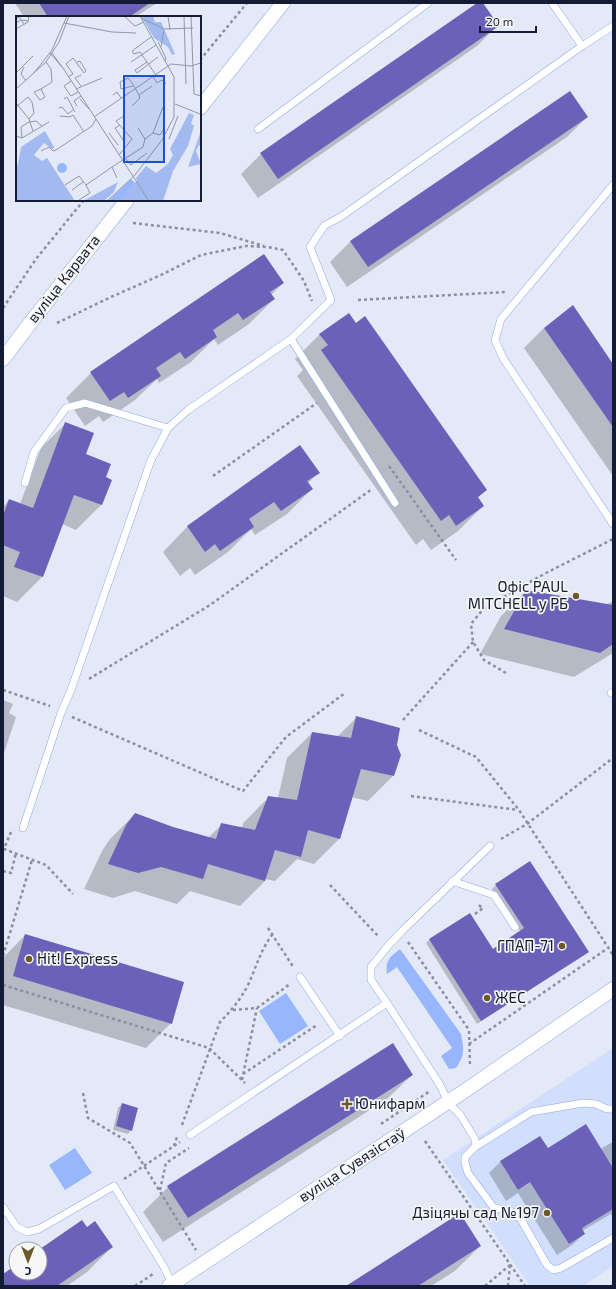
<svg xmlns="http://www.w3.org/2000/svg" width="616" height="1289" viewBox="0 0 616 1289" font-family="'Exo 2',sans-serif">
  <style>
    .built { fill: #d1dffc }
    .green { fill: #97b6fe }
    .shadow { fill: #0003 }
    .building { fill: #6b61b9 }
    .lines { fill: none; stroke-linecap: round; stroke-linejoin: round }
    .service-casing { stroke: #8ea9e8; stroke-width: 8 }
    .minor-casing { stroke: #8ea9e8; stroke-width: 15 }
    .path { stroke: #8990a2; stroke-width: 2.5; stroke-dasharray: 3 3; stroke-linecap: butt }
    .service { stroke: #fff; stroke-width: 7 }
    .minor { stroke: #fff; stroke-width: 14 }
    .poi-dot { fill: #6d5827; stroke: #f6f6f6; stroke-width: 1.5 }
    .labels { text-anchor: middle; stroke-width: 3.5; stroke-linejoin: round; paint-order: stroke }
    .street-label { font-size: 15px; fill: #131c34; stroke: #f6f6f6 }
    .poi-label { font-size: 15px; fill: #131c34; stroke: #f6f6f6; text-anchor: end }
    .inset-road { fill: none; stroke: #9097a9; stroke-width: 1 }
    .view { fill: #1d4ed8; fill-opacity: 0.15; stroke: #1d4ed8; stroke-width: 2 }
    .inset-edge { fill: none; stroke: #131c34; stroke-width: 2 }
  </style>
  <rect width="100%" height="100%" fill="#e3e9f7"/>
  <!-- built -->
  <path class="built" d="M 613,1048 L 613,1266 L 583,1286 L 530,1286 L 443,1160 Z"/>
  <!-- green -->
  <path class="green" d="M 400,949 L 461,1034 C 464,1049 465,1055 456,1068 L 449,1069 L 441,1056 L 452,1048 L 397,967 L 387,974 C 385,960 390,957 400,949 Z
    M 286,993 L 308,1026 L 280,1044 L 259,1011 Z
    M 75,1148 L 92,1173 L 65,1190 L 49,1165 Z"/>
  <!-- shadow -->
  <path class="shadow" d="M 15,3 L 157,3 L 135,17 L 24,17 Z
    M 479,3 L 481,3 L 497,26 L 477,46 L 258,198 L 241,174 L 261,154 Z
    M 570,92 L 587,117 L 567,137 L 347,287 L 330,262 L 350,242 Z
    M 264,255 L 283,283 L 271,295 L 274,299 L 249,324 L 218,345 L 214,339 L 191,362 L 159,383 L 157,379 L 135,400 L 103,422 L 99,416 L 85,426 L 66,398 L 91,373 Z
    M 356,324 L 486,490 L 477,498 L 483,506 L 458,531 L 431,550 L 423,539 L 416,545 L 297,376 L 303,370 L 295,359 L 320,334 Z
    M 544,328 L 613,366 L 613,476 L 524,348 Z
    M 66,423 L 85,455 L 105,478 L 111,480 L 101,505 L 76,530 L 62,524 L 42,577 L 17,602 L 3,596 L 3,507 L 9,500 L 20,504 L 41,448 Z
    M 300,447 L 318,473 L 308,483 L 312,489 L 287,514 L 255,535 L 251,529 L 228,552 L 195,575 L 190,568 L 180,576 L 163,552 L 187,527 Z
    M 526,591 L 606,605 L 613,601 L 613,653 L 574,677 L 480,654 L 501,616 Z
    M 3,700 L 13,704 L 9,713 L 16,717 L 3,756 Z
    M 357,717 L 393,776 L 368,801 L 351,797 L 339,839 L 314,864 L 297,859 L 275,881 L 265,879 L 265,881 L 240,906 L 190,891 L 177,904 L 135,891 L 113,898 L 84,889 L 102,851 L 110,839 L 135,814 L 172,828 L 208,838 L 221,825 L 241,829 L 244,822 L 269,797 L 278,798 L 287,758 L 312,733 L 337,737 Z
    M 496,885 L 588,952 L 584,955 L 477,1024 L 426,943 L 429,940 L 470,914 L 492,950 L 521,932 L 492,889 Z
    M 25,935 L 171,1023 L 146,1048 L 3,1005 L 3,958 Z
    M 412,1075 L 387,1099 L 163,1242 L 143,1212 L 168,1187 Z
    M 122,1104 L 131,1130 L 128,1134 L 113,1130 L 118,1108 Z
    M 540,1137 L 548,1150 L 600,1149 L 613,1142 L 613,1218 L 611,1214 L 582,1231 L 584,1234 L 572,1245 L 557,1255 L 518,1193 L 506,1201 L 489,1173 L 500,1162 Z
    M 87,1228 L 112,1247 L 87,1272 L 67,1286 L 3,1286 L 3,1276 L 16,1267 L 16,1273 L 40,1273 L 40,1250 Z
    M 480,1246 L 455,1271 L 431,1286 L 348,1286 Z"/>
  <!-- building -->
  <path class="building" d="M 39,3 L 150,3 L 129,17 L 48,17 Z
    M 477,3 L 483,3 L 499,26 L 278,179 L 260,153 Z
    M 570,91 L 588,117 L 368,267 L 350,241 Z
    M 264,254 L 284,283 L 270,292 L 275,299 L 243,320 L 238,313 L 213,330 L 217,337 L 185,359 L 180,352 L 156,368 L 161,376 L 128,398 L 124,392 L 110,401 L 90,372 Z
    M 573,305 L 613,364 L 613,427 L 544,328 Z
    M 349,313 L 356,323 L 365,316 L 487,490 L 478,497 L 484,506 L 456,526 L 449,515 L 441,521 L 321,350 L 328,345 L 319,334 Z
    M 65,422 L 94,433 L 86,454 L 111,464 L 106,477 L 112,480 L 102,505 L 74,495 L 43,577 L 14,567 L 20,552 L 3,545 L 3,516 L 9,499 L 33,508 Z
    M 300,445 L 320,473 L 307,481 L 313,489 L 281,511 L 274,502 L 249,519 L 254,527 L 220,551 L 215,544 L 205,552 L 187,526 Z
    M 526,590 L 613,605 L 613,644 L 600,653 L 504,629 Z
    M 356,716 L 400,728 L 397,745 L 401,755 L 394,776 L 361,769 L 340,839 L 308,830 L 301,857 L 275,850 L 265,881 L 208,864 L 203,879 L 161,867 L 138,873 L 108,864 L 126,825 L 135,813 L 173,827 L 216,839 L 221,823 L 255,830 L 268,796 L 297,800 L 312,732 L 351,738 Z
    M 530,861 L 589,952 L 481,1021 L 429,939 L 470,913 L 493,949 L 524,928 L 495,884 Z
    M 25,934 L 184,982 L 172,1024 L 13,976 Z
    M 393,1043 L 413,1075 L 188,1218 L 167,1186 Z
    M 122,1103 L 138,1108 L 132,1131 L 116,1126 Z
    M 586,1124 L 613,1168 L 613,1209 L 582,1228 L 585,1234 L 569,1244 L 530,1182 L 518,1190 L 500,1161 L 540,1136 L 548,1148 Z
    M 460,1213 L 481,1246 L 418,1286 L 346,1286 Z
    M 82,1220 L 87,1227 L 95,1221 L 113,1247 L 57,1286 L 3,1286 L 3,1274 L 16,1265 L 16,1273 L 40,1273 L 40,1249 Z"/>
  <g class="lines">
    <defs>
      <path id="service" d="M 552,3 L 582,46
        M 258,129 L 428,3
        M 613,185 L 501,319 L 495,340 L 503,358 L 613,524
        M 291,339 L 331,300 L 310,247 L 324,226 L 342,216 L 582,46 L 613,26
        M 25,483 L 34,452 L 66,408 L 85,403 L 168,428
        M 611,693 L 613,692
        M 23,828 L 61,713 L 71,690 L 151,460 L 168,428 L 188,410 L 291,339 L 395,503
        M 452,881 L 494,895 L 515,927
        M 300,977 L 340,1036
        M 387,1003 L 371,980 L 371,967 L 388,946 L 402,931 L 490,846
        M 190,1135 L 387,1003 L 440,1085 L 448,1102 L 461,1116 L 475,1139 L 475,1147 L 465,1157 L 465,1163 L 468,1173 L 494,1208 C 503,1210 511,1209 519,1216 L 547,1265 L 553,1270 L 561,1268 L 613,1238
        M 475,1147 L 531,1112 L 583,1103 L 596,1104 L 607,1109 L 613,1109
        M 3,1207 L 17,1227 L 27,1232 L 39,1229 L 114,1186 L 164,1267 L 172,1284"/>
      <path id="minor" d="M 200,108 L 283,3
        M 3,359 L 28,326 L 127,200
        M 169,1286 L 466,1090 L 613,989"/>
    </defs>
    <!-- service casing -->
    <use href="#service" class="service-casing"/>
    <!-- minor casing -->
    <use href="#minor" class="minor-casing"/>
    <!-- path -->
    <path class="path" d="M 200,60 L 247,3
      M 133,223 L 220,233 L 264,246
      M 358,300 L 506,292
      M 3,308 L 36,259 L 84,200
      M 57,323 L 111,297 L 161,275 L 201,255 L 246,246 L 268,247 L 283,250 L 304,281 L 312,301
      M 389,466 L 456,560
      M 213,476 L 317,403
      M 506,673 L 484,660 L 473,642 L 471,624 L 484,608 L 546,573 L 613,539
      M 89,679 L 210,605 L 372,489
      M 3,690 L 50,706
      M 72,717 L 243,791 L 286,737 L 345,693
      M 403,720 L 473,642
      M 419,730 L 476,757 L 519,810 L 613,955
      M 411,796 L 518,810
      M 11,832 L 4,849 L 46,865 L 73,894
      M 501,839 L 527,824 L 613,758
      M 3,871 L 11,873 L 16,853
      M 330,885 L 379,937
      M 475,914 L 483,908 L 477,904
      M 268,928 L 294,968
      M 408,942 L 469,1030 L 470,1067
      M 3,956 L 32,860
      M 3,985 L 209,1048 L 245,1083
      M 233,1010 L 257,1008 L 290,984
      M 469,1044 L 608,948
      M 243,1074 L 317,1025
      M 242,1080 L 257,1008
      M 83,1093 L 88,1118 L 130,1143 L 196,1250
      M 381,1124 L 430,1091
      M 182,1125 L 220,1022 C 231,1011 240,1000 248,985 C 256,968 260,951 272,935
      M 425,1141 L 525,1286
      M 174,1146 L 177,1137
      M 124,1179 L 180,1142
      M 160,1190 L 166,1163 L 189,1148
      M 135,1286 L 153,1274
      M 485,1286 L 510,1265
      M 508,1286 L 510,1265
      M 612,1286 L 613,1285"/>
    <!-- service -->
    <use href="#service" class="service"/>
    <!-- minor -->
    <use href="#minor" class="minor"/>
  </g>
  <!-- markers -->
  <g class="poi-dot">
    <circle cx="576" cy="596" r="4"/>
    <circle cx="562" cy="946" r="4"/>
    <circle cx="29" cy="959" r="4"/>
    <circle cx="487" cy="998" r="4"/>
    <path d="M345 1098h4v4h4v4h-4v4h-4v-4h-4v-4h4z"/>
    <circle cx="547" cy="1213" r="4"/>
  </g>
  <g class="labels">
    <!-- street labels -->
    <g class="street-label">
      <text transform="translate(64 279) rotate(-52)" y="5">вуліца Карвата</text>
      <text transform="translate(352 1165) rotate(-33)" y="5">вуліца Сувязістаў</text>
    </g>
    <!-- poi labels -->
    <g class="poi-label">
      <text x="568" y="592">Офіс PAUL<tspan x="568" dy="17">MITCHELL у РБ</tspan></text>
      <text x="554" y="951">ГПАП-71</text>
      <text x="37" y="964" text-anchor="start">Hit! Express</text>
      <text x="495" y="1003" text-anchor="start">ЖЕС</text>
      <text x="355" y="1109" text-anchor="start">Юнифарм</text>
      <text x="539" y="1218">Дзіцячы сад №197</text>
    </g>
  </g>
  <!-- overview -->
  <g transform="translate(16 16)">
    <rect width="185" height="185" fill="#e3e9f7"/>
    <path d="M41 152a5 5 0 1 1 10 0a5 5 0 1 1-10 0ZM 115,163 L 119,167 L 110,180 L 104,185 L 92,185 Z" fill="#97b6fe"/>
    <path d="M 125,0 L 137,0 L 139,6 L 145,6 L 159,38 L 156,39 L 152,31 L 138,22 ZM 173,97 L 178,99 L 175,107 L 178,110 L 172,130 L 157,155 L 147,185 L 104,185 L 117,167 L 121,166 L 120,162 L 130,150 L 140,157 L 152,148 L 157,139 L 154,133 ZM 29,115 L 38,131 L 36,133 L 28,127 L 18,139 L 26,145 L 31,142 L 59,185 L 0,185 L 0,149 L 2,148 L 5,131 ZM 185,115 L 185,130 L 183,129 L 180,135 L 185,148 L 172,151 ZM 102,166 L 98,176 L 88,185 L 67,185 Z" fill="#a3baf0"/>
    <path class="inset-road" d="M 108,0 L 119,10 L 128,6M 152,0 L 154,14M 168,0 L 170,68M 175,0 L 178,78 L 185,80M 125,2 L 148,13 L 177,12M 0,3 L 3,1 L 8,8M 0,7 L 5,4 L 12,5M 48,7 L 96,16 L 120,17M 0,13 L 12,6 L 13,0M 135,21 L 116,35 L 118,38 L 124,36 L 140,59M 142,26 L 150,42 L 149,45M 145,31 L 148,14M 34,37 L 47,52 L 133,185M 36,37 L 46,51M 115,46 L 140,29M 131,46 L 119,54 L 121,57 L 142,41M 8,51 L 5,58 L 10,65M 0,57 L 17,40M 18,57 L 36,34 L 51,0M 65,59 L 59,62 L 65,70M 52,61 L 57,58 L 50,48 L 57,42 L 68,57 L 70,55 L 64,45 L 61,46M 137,61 L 141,67 L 146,64 L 150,68M 55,65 L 48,70 L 55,80 L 62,76M 117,70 L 105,73 L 104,66 L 112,62 L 117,68 L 123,79 L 136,70M 0,73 L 30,46 L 43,26 L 53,0M 25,73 L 18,76 L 24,84 L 29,81 L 25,73 L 36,66 L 35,53 L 30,46M 60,73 L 86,62M 97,79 L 101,76 L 105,82M 48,83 L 51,81 L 59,96M 64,83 L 73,93M 0,87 L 13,103 L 17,115M 159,88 L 184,98M 61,90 L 58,85 L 65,80M 116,90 L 124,82 L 123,79M 0,91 L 12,81 L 16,86 L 18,97 L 13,103M 43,92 L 46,91 L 52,98 L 58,93M 44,100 L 54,101 L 57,99 L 68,116M 78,101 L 155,48 L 175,50 L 185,47M 104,109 L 99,112 L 107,124M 122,112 L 129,123 L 137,117 L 147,91M 93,117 L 102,129M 137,117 L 144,119 L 147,114M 0,120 L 6,122 L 33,106M 6,122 L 5,111 L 13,106 L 20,105 L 26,110M 153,123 L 162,100M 25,135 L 33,131 L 37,135 L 40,134 L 76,110 L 80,103M 103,139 L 116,123 L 100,105 L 108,100M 110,143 L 115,149 L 131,137M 101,162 L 96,151 L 127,131 L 129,123M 49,169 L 63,160 L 70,169 L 96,151M 56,174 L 67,166M 63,184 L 74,177 L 70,169M 91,185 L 119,159 L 146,124 L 158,101 L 158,61 L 124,0"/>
    <path class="view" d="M 108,60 L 148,60 L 148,146 L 108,146 Z"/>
    <rect width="185" height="185" class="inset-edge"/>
  </g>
  <!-- border -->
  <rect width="616" height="1289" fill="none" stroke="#131c34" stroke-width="8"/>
  <!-- north arrow -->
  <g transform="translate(28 1261) rotate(180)"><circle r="19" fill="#f6f6f6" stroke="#9b9fa8"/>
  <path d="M0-3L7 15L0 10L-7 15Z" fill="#6d5827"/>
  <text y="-6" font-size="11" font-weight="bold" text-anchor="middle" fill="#131c34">С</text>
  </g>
  <!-- scale -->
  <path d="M480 26v6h56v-6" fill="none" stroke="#131c34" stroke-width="2"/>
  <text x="486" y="26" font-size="12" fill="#131c34" stroke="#f6f6f6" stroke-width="3" paint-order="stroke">20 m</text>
</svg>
